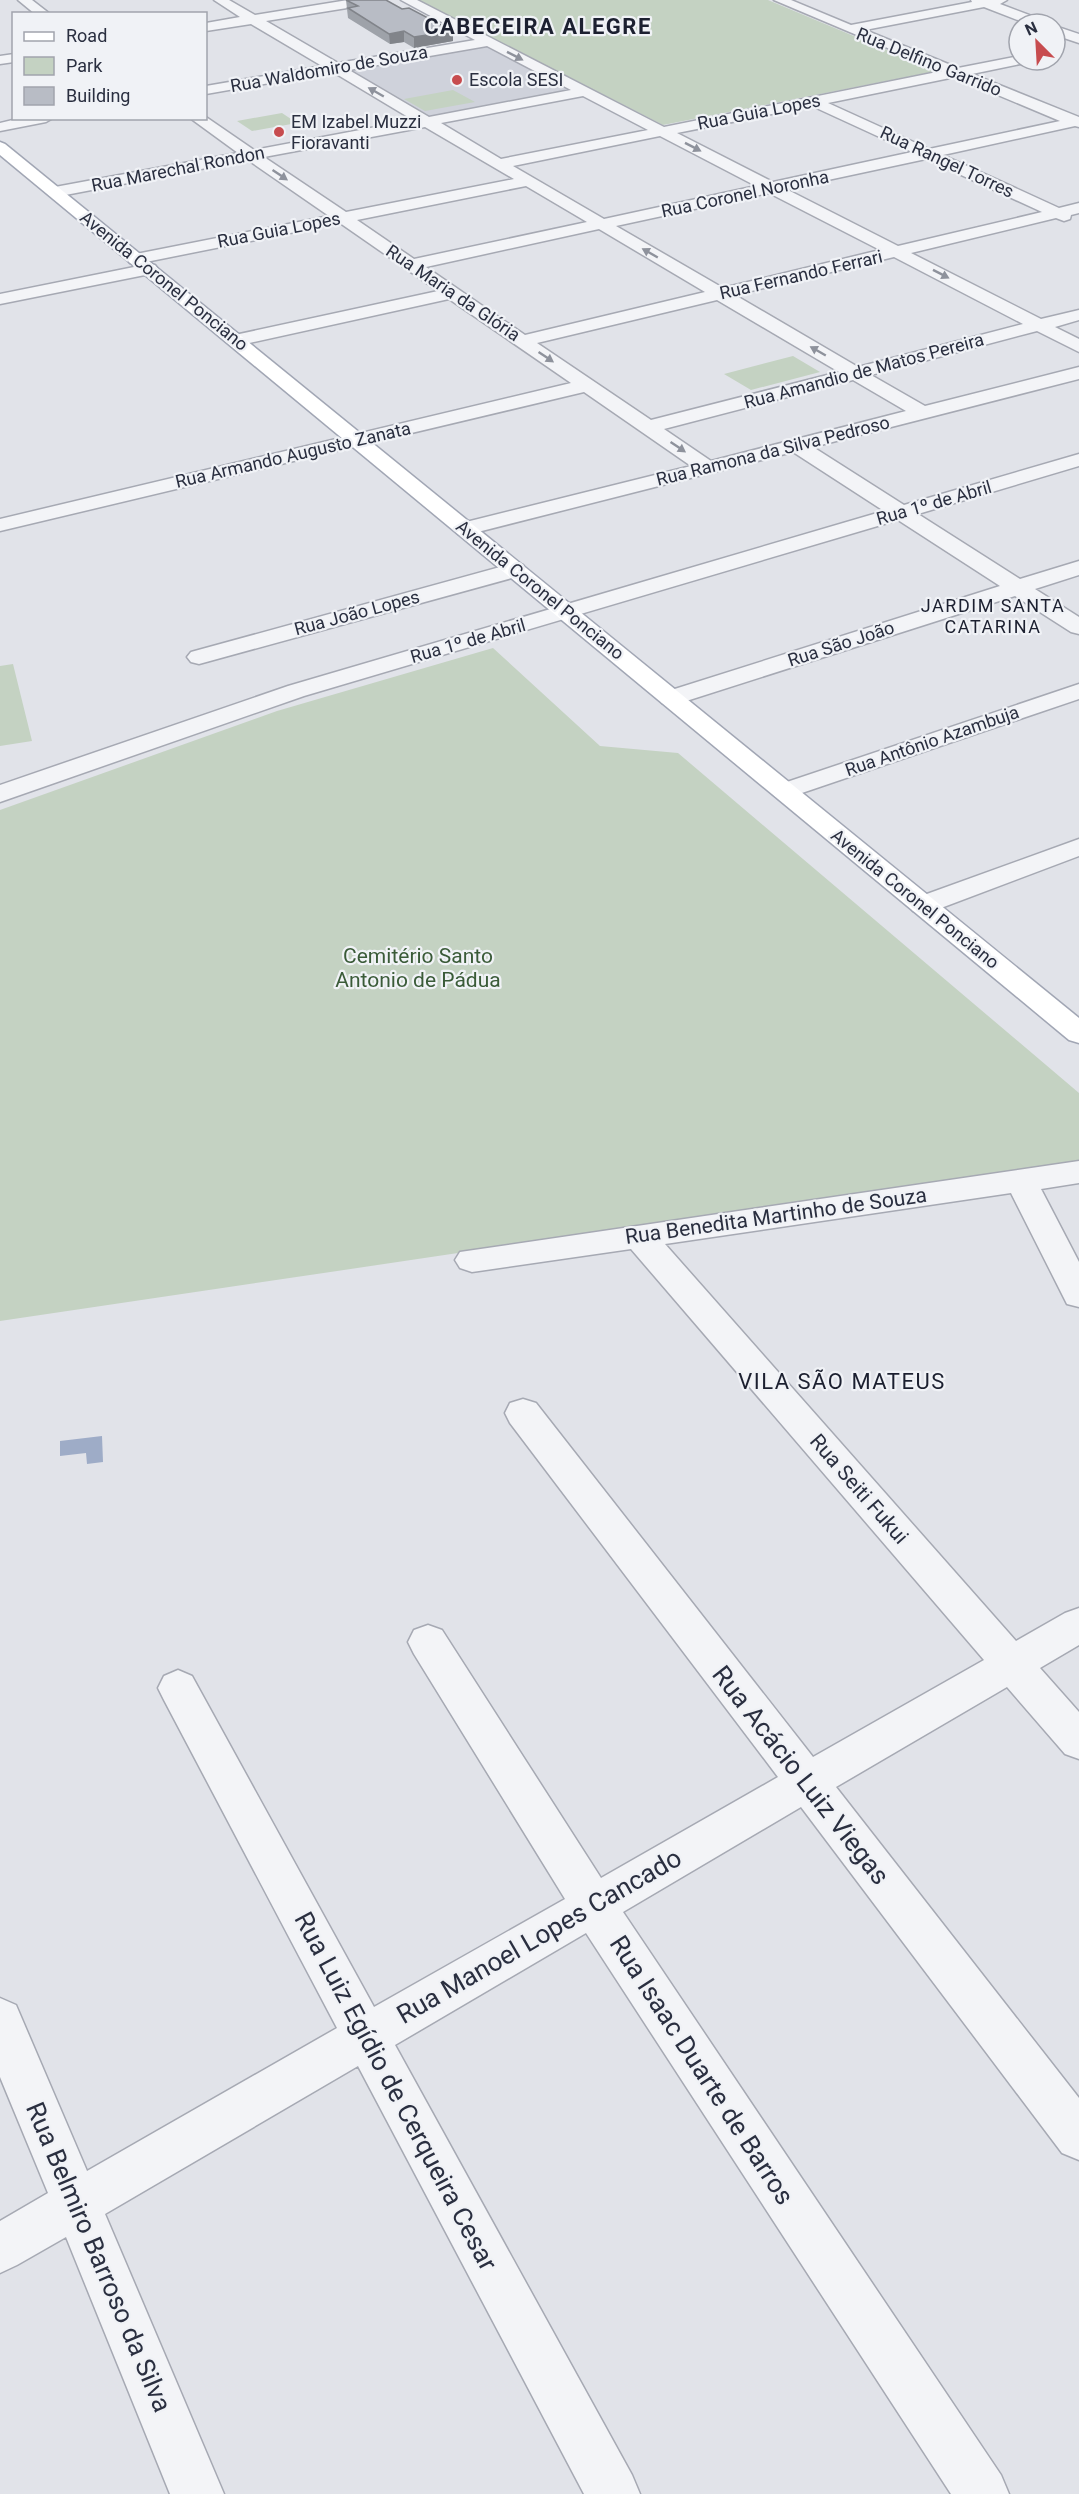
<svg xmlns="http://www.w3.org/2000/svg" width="1079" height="2494" viewBox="0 0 1079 2494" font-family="Roboto,sans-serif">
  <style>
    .built { fill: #cfd2db }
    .green { fill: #c4d2c2 }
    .water { fill: #9eacc7 }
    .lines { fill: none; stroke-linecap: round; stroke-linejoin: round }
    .minor-casing { stroke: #a6a9b3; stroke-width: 3 }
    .major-casing { stroke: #a1a6b4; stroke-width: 3 }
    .minor { fill: #f3f4f7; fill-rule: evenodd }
    .major { fill: #fff; fill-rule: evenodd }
    .wall { fill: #9ea2a9 }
    .shaded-wall { fill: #81848a }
    .building { fill: #b8bcc5; stroke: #81848a; stroke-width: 1.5 }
    .oneway { fill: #8e929c }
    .poi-dot { fill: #c74c4f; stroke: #f0f2f6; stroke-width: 2 }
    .labels { text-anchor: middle; stroke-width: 4.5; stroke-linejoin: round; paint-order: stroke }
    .far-street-label { font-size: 18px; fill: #2a2f40; stroke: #f0f2f6 }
    .far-poi-label { font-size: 18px; fill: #2a2f40; stroke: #f0f2f6; text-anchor: start }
    .far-neighbourhood-label { font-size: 18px; letter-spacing: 1.5px; fill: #1c2030; stroke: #f0f2f6 }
    .park-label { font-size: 21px; fill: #3a5b38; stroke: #f0f2f6 }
    .street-label { font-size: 21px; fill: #2a2f40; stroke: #f0f2f6 }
    .far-district-label { font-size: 22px; font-weight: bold; letter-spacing: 1.5px; fill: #1c2030; stroke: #f0f2f6 }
    .neighbourhood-label { font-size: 22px; letter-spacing: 1.5px; fill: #1c2030; stroke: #f0f2f6 }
    .near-street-label { font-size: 26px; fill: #2a2f40; stroke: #f0f2f6 }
  </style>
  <rect width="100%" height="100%" fill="#e1e3e9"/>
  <!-- built -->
  <path class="built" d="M 482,44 L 574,90 L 426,118 L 343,70 Z"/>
  <!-- green -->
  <path class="green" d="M 418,0 L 768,0 L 937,71 L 663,125 Z
    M 453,90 L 475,102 L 425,111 L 404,99 Z
    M 282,113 L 297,123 L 252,131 L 237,121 Z
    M 793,356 L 820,372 L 751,390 L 724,374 Z
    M 493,648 L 600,746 L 678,753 L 1079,1093 L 1079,1161 L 0,1321 L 0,810 L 277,711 Z
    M 13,664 L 32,741 L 0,746 L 0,666 Z"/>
  <!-- water -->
  <path class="water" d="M 102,1436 L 103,1462 L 87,1464 L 86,1453 L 60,1456 L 60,1441 Z"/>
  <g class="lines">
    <defs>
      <path id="minor" d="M 18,0 L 32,0 L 50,14 L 35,14 Z
        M 214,0 L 229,0 L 255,15 L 348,0 L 378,0 L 372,4 L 266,21 L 338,63 L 475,40 L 401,0 L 417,0 L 664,127 L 942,71 L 774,0 L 791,0 L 851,25 L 972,2 L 971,0 L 1007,0 L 1000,4 L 1045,21 L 1047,24 L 1028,24 L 984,7 L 865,30 L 958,68 L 1019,56 L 1019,60 L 1027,60 L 1025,63 L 972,74 L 1079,117 L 1079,127 L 1075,126 L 943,155 L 1059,208 L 1079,203 L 1079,213 L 1071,215 L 1070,219 L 1064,221 L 1056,218 L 911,253 L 1041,319 L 1079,310 L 1079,320 L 1055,327 L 1079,339 L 1079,352 L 1037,331 L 871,375 L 925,406 L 1079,367 L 1079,379 L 813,447 L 904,505 L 1079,454 L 1079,466 L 918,514 L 1020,579 L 1079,561 L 1079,575 L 1035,589 L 1079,617 L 1079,634 L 1071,632 L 1015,596 L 680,703 L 671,705 L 662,703 L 659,698 L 662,693 L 1000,586 L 898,520 L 304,696 L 0,802 L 0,785 L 288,686 L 884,511 L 793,452 L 466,535 L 458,534 L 455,529 L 458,524 L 691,466 L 584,392 L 0,531 L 0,519 L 571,383 L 449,299 L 236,346 L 230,344 L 227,340 L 230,336 L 438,291 L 340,223 L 136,264 L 130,263 L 127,259 L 130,255 L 136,254 L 329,216 L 248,160 L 55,197 L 49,195 L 47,192 L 55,187 L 238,153 L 190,118 L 206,117 L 254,150 L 413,120 L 333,72 L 206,94 L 206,86 L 322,66 L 251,24 L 206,31 L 206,23 L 240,17 ZM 487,46 L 571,90 L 429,117 L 349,70 ZM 955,77 L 1060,121 L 929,149 L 828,103 ZM 583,96 L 648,130 L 501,159 L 441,123 ZM 812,106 L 912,152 L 773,182 L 677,133 ZM 425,127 L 514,179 L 346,212 L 264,157 ZM 660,136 L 756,186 L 604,219 L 513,166 ZM 926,159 L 1042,212 L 898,246 L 786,189 ZM 526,186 L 587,222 L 414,259 L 357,220 ZM 769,193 L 880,250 L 723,288 L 616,226 ZM 599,229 L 705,292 L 525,335 L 426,267 ZM 894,257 L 1023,324 L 858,367 L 735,295 ZM 717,300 L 839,372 L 651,420 L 537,343 ZM 853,380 L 906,411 L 711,461 L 664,429 Z
        M 1055,26 L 1079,34 L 1079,43 L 1055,35 Z
        M 14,54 L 14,62 L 0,64 L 0,56 Z
        M 21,118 L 53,118 L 46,122 L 0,131 L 0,123 Z
        M 149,264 L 155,265 L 158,269 L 155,273 L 0,304 L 0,294 Z
        M 515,563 L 523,565 L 526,570 L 523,575 L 199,664 L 191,662 L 187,657 L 191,652 Z
        M 1079,684 L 1079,699 L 793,796 L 784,799 L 775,796 L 771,791 L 775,786 Z
        M 1079,839 L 1079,856 L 933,911 L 923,913 L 913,911 L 909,905 L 913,899 Z
        M 1079,1161 L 1079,1183 L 1041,1189 L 1079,1262 L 1079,1307 L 1067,1304 L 1011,1193 L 665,1244 L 1016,1641 L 1065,1613 L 1079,1608 L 1079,1645 L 1040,1668 L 1079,1712 L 1079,1759 L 1065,1754 L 1007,1687 L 836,1787 L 1079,2098 L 1079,2160 L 1062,2153 L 801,1807 L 623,1912 L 1001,2475 L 1009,2494 L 951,2494 L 586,1933 L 395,2045 L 632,2475 L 640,2494 L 584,2494 L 358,2066 L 105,2214 L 224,2494 L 170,2494 L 66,2237 L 17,2265 L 0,2273 L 0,2221 L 48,2193 L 0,2077 L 0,1998 L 16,2005 L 87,2171 L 337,2028 L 164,1700 L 158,1688 L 164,1676 L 178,1670 L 192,1676 L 374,2007 L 565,1899 L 414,1654 L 408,1642 L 414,1630 L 428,1625 L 442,1630 L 601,1878 L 778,1777 L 510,1423 L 505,1413 L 510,1403 L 523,1399 L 536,1403 L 813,1757 L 984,1660 L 631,1249 L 472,1272 L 460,1268 L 455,1260 L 460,1252 Z"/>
      <path id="major" d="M 0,142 L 5,144 L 1079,1018 L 1079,1043 L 1069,1040 L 0,155 Z"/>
    </defs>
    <!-- minor casing -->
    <use href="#minor" class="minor-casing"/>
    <!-- major casing -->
    <use href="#major" class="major-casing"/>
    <!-- minor -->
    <use href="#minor" class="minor"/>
    <!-- major -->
    <use href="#major" class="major"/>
  </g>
  <!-- wall -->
  <path class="wall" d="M 346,0 L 402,9 L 453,31 L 453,41 L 414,48 L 404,42 L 390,44 L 348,18 Z"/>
  <!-- shaded-wall -->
  <path class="shaded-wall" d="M 404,31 L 404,42 L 390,44 L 389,34 Z
    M 453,31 L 453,41 L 414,48 L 414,37 Z"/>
  <!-- building -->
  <path class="building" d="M 346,0 L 386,0 L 402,9 L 409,8 L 453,31 L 414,37 L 404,31 L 389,34 L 348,8 L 358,6 Z"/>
  <!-- one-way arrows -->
  <defs><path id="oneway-solid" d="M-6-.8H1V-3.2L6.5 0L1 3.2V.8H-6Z" transform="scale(1.5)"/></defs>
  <g class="oneway">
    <use href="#oneway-solid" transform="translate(515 56) rotate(27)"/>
    <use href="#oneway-solid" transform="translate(376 92) rotate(-150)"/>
    <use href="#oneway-solid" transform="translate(693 147) rotate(27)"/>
    <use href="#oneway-solid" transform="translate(280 175) rotate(34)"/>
    <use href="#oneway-solid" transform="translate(650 253) rotate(-150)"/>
    <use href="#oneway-solid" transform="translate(941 274) rotate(27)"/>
    <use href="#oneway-solid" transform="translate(818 351) rotate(-150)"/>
    <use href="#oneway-solid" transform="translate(546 357) rotate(34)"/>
    <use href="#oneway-solid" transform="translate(678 447) rotate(34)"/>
  </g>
  <!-- markers -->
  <g class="poi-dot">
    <circle cx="457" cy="80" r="6"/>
    <circle cx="279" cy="132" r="6"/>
  </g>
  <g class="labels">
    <!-- far-street labels -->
    <g class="far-street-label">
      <text transform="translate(929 62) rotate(22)" y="6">Rua Delfino Garrido</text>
      <text transform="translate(329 69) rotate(-10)" y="6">Rua Waldomiro de Souza</text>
      <text transform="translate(759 112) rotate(-11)" y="6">Rua Guia Lopes</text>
      <text transform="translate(947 162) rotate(25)" y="6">Rua Rangel Torres</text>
      <text transform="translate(178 169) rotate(-11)" y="6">Rua Marechal Rondon</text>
      <text transform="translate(745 194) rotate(-12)" y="6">Rua Coronel Noronha</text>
      <text transform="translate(279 230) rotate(-11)" y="6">Rua Guia Lopes</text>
      <text transform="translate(801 275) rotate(-13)" y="6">Rua Fernando Ferrari</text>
      <text transform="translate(164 281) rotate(39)" y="6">Avenida Coronel Ponciano</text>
      <text transform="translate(453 293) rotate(34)" y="6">Rua Maria da Glória</text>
      <text transform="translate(864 371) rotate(-15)" y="6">Rua Amandio de Matos Pereira</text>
      <text transform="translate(773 451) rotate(-14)" y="6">Rua Ramona da Silva Pedroso</text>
      <text transform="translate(293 455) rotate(-13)" y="6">Rua Armando Augusto Zanata</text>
      <text transform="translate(934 503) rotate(-16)" y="6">Rua 1º de Abril</text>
      <text transform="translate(540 590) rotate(39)" y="6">Avenida Coronel Ponciano</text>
      <text transform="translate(357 613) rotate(-15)" y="6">Rua João Lopes</text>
      <text transform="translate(468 641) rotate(-16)" y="6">Rua 1º de Abril</text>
      <text transform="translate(841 644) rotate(-18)" y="6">Rua São João</text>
      <text transform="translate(932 741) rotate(-19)" y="6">Rua Antônio Azambuja</text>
      <text transform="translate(915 899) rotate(39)" y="6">Avenida Coronel Ponciano</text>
    </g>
    <!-- far-poi labels -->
    <g class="far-poi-label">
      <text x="469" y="86">Escola SESI</text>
      <text x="291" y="128">EM Izabel Muzzi<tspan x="291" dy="21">Fioravanti</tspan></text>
    </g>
    <!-- far-neighbourhood labels -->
    <g class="far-neighbourhood-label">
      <text x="993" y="612">JARDIM SANTA<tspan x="993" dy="21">CATARINA</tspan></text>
    </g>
    <!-- park labels -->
    <g class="park-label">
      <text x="418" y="963">Cemitério Santo<tspan x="418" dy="24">Antonio de Pádua</tspan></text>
    </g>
    <!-- street labels -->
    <g class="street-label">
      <text transform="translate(776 1216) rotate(-8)" y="7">Rua Benedita Martinho de Souza</text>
      <text transform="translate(859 1489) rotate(49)" y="7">Rua Seiti Fukui</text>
    </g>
    <!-- far-district labels -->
    <g class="far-district-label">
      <text x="538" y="34">CABECEIRA ALEGRE</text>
    </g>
    <!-- neighbourhood labels -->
    <g class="neighbourhood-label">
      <text x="842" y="1389">VILA SÃO MATEUS</text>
    </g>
    <!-- near-street labels -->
    <g class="near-street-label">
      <text transform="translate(801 1775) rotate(52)" y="9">Rua Acácio Luiz Viegas</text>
      <text transform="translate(539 1936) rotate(-30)" y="9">Rua Manoel Lopes Cancado</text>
      <text transform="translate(702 2070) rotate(57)" y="9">Rua Isaac Duarte de Barros</text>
      <text transform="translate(396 2091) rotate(62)" y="9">Rua Luiz Egídio de Cerqueira Cesar</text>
      <text transform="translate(99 2257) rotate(67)" y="9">Rua Belmiro Barroso da Silva</text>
    </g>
  </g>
  <!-- legend -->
  <rect x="12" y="12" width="195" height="108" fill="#f0f2f6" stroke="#a1a4ad" stroke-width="1.5"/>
  <rect x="24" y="32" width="30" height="9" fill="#ffffff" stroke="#a1a4ad" stroke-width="1.5"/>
  <text x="66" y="42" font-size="18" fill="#2a2f40">Road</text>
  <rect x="24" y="57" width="30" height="18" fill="#c4d2c2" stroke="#a1a4ad" stroke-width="1.5"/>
  <text x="66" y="72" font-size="18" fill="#2a2f40">Park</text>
  <rect x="24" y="87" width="30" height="18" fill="#b8bcc5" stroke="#a1a4ad" stroke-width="1.5"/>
  <text x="66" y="102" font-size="18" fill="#2a2f40">Building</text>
  <!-- north arrow -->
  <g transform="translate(1037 42) rotate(336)"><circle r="28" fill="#f0f2f6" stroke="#a1a4ad" stroke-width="1.5"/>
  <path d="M0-4.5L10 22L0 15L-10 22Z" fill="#c74c4f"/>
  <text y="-9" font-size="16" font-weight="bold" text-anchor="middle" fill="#2a2f40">N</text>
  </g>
</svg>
